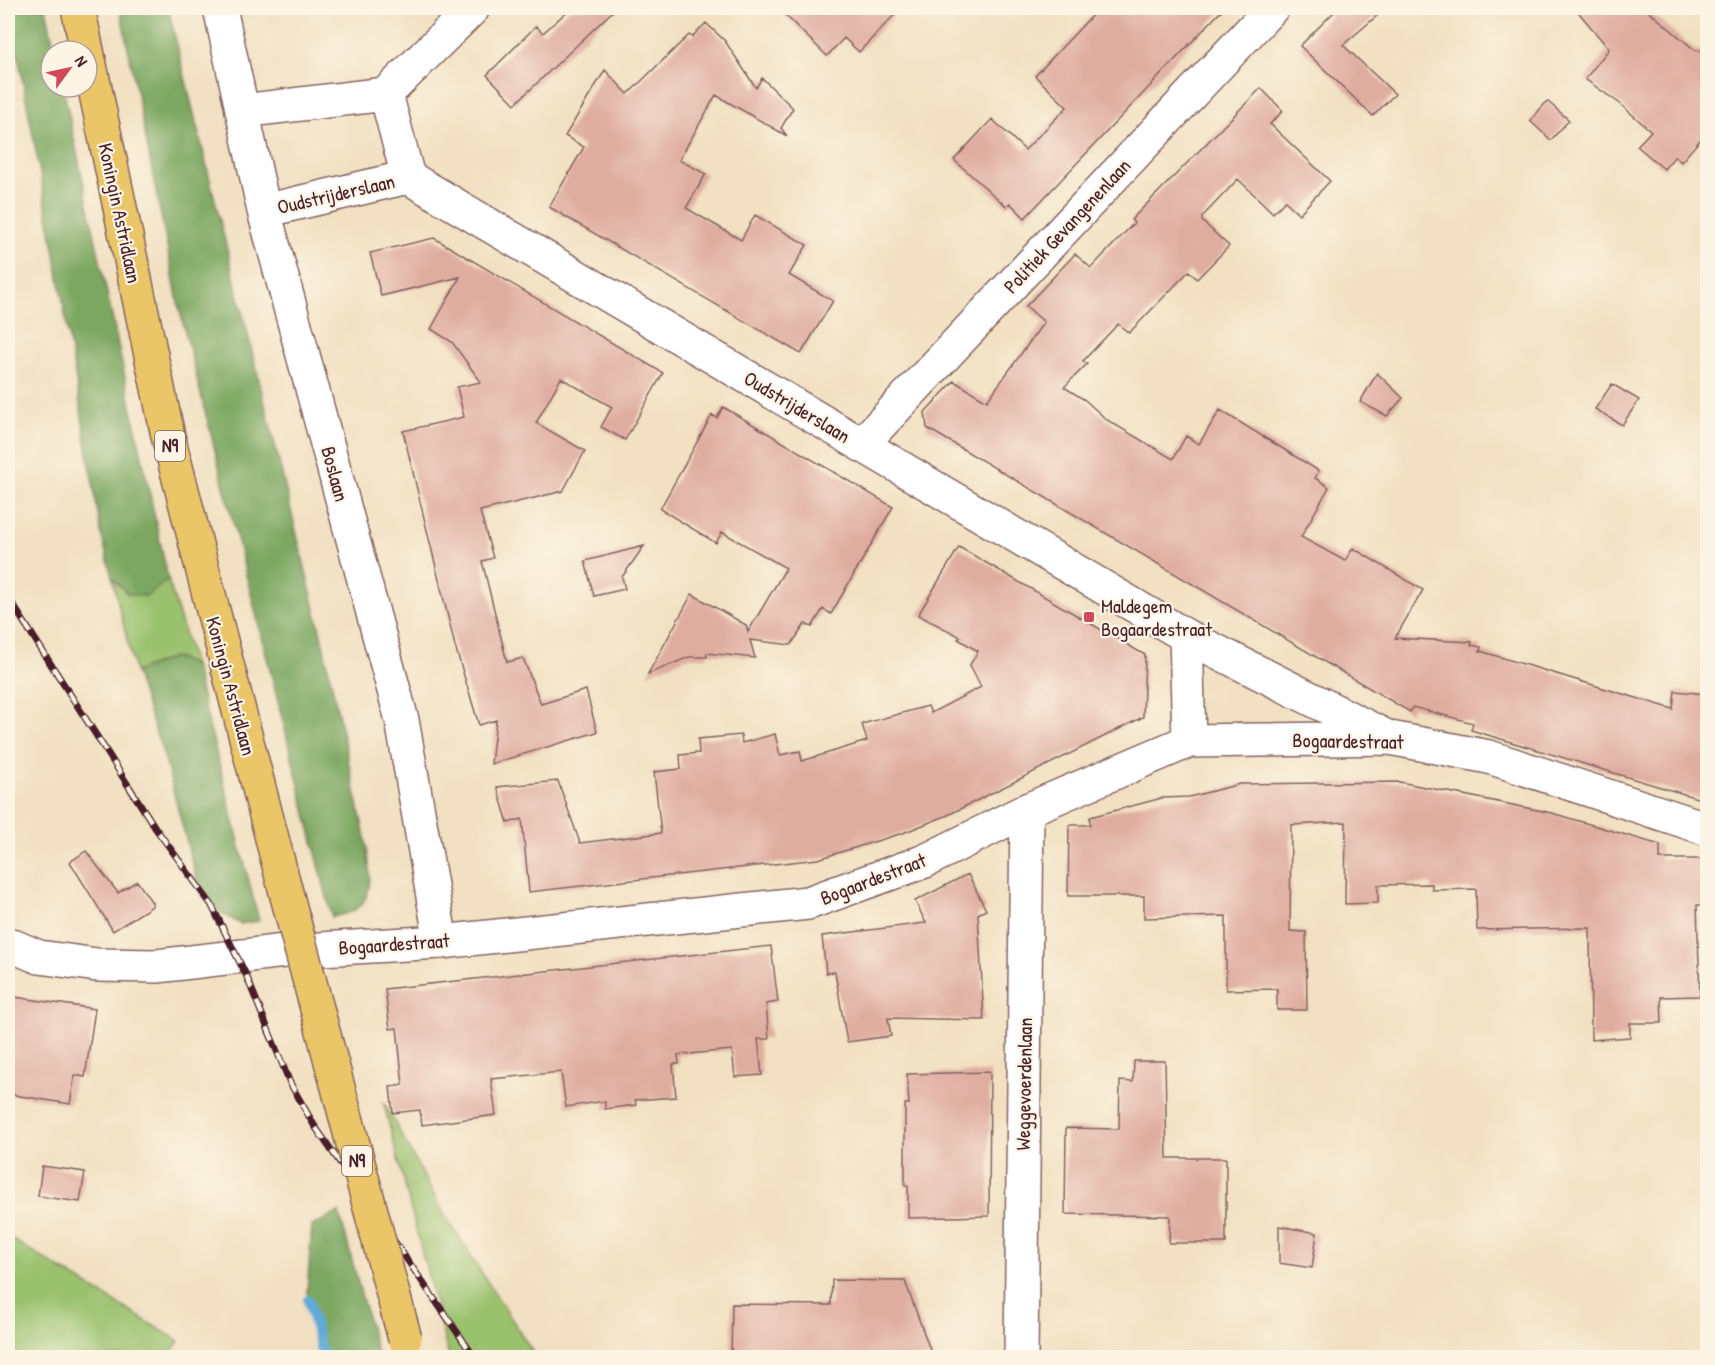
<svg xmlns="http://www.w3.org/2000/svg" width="1715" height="1365" viewBox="0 0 1715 1365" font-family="'Patrick Hand',sans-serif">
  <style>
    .green { fill: #9ac16d; stroke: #72704c; stroke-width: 1.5 }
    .forest { fill: #7ba760; stroke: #626346; stroke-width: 1.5 }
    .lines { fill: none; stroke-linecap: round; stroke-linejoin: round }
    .stream { stroke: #5eaad7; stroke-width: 10 }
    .building { fill: #dfada0 }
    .minor-casing { stroke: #846360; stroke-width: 36 }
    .tertiary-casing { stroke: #846360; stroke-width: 36 }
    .primary-casing { stroke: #846360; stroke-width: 36 }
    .minor { stroke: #fff; stroke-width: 33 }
    .tertiary { stroke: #fff; stroke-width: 33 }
    .primary { stroke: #eac669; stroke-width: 33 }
    .rail-casing { stroke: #4a1f2b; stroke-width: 7 }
    .rail { stroke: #fcf5e5; stroke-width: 4.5; stroke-dasharray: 14; stroke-linecap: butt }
    .primary-bridge-casing { stroke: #846360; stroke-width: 36; stroke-linecap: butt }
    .primary-bridge { stroke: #eac669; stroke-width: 33 }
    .poi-dot { fill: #d1495b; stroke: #fcf5e5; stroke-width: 2 }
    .labels { text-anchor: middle; stroke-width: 4.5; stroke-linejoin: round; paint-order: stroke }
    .shield { fill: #fcf5e5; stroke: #7f5f63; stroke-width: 1.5 }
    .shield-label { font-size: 18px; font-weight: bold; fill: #4a1f2b }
    .street-label { font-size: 20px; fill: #4a1f2b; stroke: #fcf5e5 }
    .poi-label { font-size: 20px; fill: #4a1f2b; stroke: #fcf5e5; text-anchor: start }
  </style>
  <rect width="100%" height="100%" fill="#fcf5e5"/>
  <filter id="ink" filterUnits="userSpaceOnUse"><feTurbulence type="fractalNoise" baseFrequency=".0167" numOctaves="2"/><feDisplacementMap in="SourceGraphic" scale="12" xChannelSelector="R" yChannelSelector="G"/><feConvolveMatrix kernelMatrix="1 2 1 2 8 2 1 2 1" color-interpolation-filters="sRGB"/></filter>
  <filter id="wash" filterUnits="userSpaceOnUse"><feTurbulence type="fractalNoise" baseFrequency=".008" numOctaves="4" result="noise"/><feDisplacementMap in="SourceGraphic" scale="24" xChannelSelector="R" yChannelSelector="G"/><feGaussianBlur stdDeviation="1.35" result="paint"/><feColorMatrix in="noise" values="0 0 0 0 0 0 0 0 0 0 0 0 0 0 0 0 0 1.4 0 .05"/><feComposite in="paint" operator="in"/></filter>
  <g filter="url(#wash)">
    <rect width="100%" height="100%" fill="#f1e0c1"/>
    <!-- green -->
    <path class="green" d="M 112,577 L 128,594 L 146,596 L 168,579 L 194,665 L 173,657 L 135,672 Z
      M 383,1101 L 447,1219 L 536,1357 L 449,1357 Z
      M 8,1237 L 179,1341 L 169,1357 L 8,1357 Z"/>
    <!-- forest -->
    <path class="forest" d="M 9,8 L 46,8 L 55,51 L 51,51 L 51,87 L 63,87 L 168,579 L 147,596 L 128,594 L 112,577 L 101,532 L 55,254 Z
      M 120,8 L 168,8 L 318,621 L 366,842 C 369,863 377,895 355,910 C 350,914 339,915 332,917 L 179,307 Z
      M 173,657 L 194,665 L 259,921 L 240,924 L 223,914 L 200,893 L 165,759 L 135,672 Z
      M 339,1212 L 378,1357 L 325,1357 L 307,1292 L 312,1226 Z"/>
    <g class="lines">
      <!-- stream -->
      <path class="stream" d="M 308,1300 L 323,1358"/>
    </g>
    <g id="blocks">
      <!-- building -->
      <path class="building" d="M 571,8 L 616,8 L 515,104 L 487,75 L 536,26 L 543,33 Z
        M 778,8 L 901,8 L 859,52 L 844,38 L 827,56 Z
        M 1099,8 L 1224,8 L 1025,218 L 1010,203 L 1007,207 L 954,160 L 992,119 L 1025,150 L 1067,107 L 1035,76 Z
        M 1338,8 L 1386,8 L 1343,45 L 1395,94 L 1373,116 L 1300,46 Z
        M 1575,8 L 1645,8 L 1695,50 L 1702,51 L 1707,60 L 1707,132 L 1681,162 L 1675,156 L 1664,169 L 1637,146 L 1651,131 L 1619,103 L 1585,79 L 1609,49 Z
        M 706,23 L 725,41 L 756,88 L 762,78 L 793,108 L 781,128 L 787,136 L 716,95 L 679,160 L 706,174 L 686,208 L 741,240 L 755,215 L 807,245 L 789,275 L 833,301 L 801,354 L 549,207 L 584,147 L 565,136 L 605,70 L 628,94 L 689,35 L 692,37 Z
        M 1261,88 L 1283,111 L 1270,124 L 1330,181 L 1299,214 L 1285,201 L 1273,213 L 1238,179 L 1202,217 L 1202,221 L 1229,246 L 1197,279 L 1189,271 L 1129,333 L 1118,324 L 1083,361 L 1087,364 L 1064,387 L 1085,400 L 1107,420 L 1173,459 L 1186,436 L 1199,444 L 1220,410 L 1319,471 L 1315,478 L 1329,487 L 1301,537 L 1345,561 L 1353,548 L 1423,590 L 1395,638 L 1472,642 L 1471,645 L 1481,647 L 1480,651 L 1673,709 L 1675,691 L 1707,694 L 1707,801 L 1471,730 L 1473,723 L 1413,707 L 1410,712 L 927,428 L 925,412 L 954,381 L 987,401 L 1044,322 L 1026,306 L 1075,254 L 1091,268 L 1134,223 L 1131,220 Z
        M 1547,101 L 1569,120 L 1551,140 L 1530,121 Z
        M 434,238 L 663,373 L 625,440 L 601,427 L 612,407 L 561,378 L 536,423 L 585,451 L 563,491 L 480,511 L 493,558 L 482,561 L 507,662 L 523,658 L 541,704 L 586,690 L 597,732 L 491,764 L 496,720 L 479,725 L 455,646 L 403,431 L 464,417 L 457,387 L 481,382 L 452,342 L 431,329 L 460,277 L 381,296 L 370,253 Z
        M 1377,373 L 1403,398 L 1387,416 L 1360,402 Z
        M 1612,384 L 1639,400 L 1622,425 L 1595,409 Z
        M 723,407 L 893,507 L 831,614 L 823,609 L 812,627 L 805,624 L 791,645 L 750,640 L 755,658 L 707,653 L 707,657 L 689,657 L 648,674 L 692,594 L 746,625 L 748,632 L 786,568 L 722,532 L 716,543 L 660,509 L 712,415 L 717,418 Z
        M 644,546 L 622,577 L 625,589 L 594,596 L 585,561 Z
        M 959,547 L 1145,655 L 1143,717 L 948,815 L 903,833 L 818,859 L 529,892 L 522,819 L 508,823 L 497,787 L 558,781 L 580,843 L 661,833 L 654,772 L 681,769 L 680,755 L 699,753 L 698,739 L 741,735 L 742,743 L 775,734 L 780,755 L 800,751 L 802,761 L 867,741 L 862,724 L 928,706 L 931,713 L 981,687 L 970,665 L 978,651 L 958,639 L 961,637 L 918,615 Z
        M 1400,782 L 1552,813 L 1660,845 L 1660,859 L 1707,859 L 1707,905 L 1697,905 L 1700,996 L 1661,997 L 1662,1023 L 1630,1023 L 1630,1037 L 1591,1040 L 1590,928 L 1477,930 L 1476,889 L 1432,890 L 1432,884 L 1378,885 L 1378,903 L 1345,904 L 1346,822 L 1291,825 L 1290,931 L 1306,932 L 1307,1010 L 1277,1010 L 1277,989 L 1226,990 L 1226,916 L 1144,918 L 1144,896 L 1068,896 L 1069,825 L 1090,825 L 1090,817 L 1162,798 L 1189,797 L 1240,784 Z
        M 86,851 L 118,893 L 137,881 L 153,904 L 151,907 L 113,931 L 70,862 Z
        M 968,874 L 986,910 L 978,914 L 984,1020 L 888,1018 L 891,1036 L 847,1042 L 835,972 L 826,973 L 822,936 L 926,923 L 915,901 Z
        M 771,946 L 778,1002 L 766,1004 L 769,1039 L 758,1039 L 762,1075 L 735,1077 L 732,1050 L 678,1055 L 679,1064 L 673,1064 L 676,1097 L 635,1100 L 636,1105 L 605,1109 L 605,1101 L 566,1107 L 561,1072 L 491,1079 L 496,1115 L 422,1125 L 420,1110 L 393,1113 L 390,1087 L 403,1085 L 397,1028 L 390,1029 L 385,989 Z
        M 8,996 L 95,1009 L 85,1077 L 75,1075 L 70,1104 L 8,1094 Z
        M 1134,1061 L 1165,1061 L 1167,1158 L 1226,1158 L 1226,1243 L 1169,1243 L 1170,1216 L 1065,1214 L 1066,1128 L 1119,1129 L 1120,1081 L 1133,1082 Z
        M 990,1072 L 989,1216 L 908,1218 L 908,1186 L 905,1186 L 905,1104 L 909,1104 L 907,1074 Z
        M 42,1166 L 85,1172 L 80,1202 L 38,1196 Z
        M 1279,1226 L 1317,1233 L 1312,1268 L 1279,1263 Z
        M 832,1280 L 905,1281 L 933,1358 L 731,1358 L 732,1304 L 831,1305 Z"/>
    </g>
  </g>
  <g filter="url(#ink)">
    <use href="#blocks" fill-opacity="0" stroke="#846360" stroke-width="1.5"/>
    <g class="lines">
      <defs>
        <path id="minor" d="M 220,8 L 264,211 L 402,720 L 441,942
          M 242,111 L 386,94 L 473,8
          M 408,177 L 1186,636 L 1385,736
          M 264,211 L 408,177 L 386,94
          M 861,445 L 1272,8
          M 1186,636 L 1189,741
          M 1021,1358 L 1027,810 L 1189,741 L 1390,738 L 1489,757 L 1708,829"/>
        <path id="tertiary" d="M 8,944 L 39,957 L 97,965 L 157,966 L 285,951 L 441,942 L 808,903 L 925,861 L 1027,810"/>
        <path id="primary" d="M 78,8 L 168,436 L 283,881"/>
      </defs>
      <!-- minor casing -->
      <use href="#minor" class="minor-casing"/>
      <!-- tertiary casing -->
      <use href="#tertiary" class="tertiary-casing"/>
      <!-- primary casing -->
      <use href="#primary" class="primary-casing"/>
      <!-- minor -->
      <use href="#minor" class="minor"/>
      <!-- tertiary -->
      <use href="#tertiary" class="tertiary"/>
      <!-- primary -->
      <use href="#primary" class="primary"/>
      <defs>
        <path id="rail" d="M 8,597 L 156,829 L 211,904 L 246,975 L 290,1083 L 314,1125 L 475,1358"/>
      </defs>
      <!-- rail casing -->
      <use href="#rail" class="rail-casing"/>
      <!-- rail -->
      <use href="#rail" class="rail"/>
      <defs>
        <path id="primary-bridge" d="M 283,881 L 405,1339"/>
      </defs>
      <!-- primary-bridge casing -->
      <use href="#primary-bridge" class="primary-bridge-casing"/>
      <!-- primary-bridge -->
      <use href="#primary-bridge" class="primary-bridge"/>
    </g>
  </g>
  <!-- markers -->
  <rect class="poi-dot" x="1083" y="611" width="12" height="12" rx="3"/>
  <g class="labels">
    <!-- shield labels -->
    <g class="shield">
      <rect x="155" y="431" width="30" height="30" rx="4.5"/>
      <rect x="342" y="1146" width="30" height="30" rx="4.5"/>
    </g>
    <g class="shield-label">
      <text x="170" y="452">N9</text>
      <text x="357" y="1167">N9</text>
    </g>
    <!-- street labels -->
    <g class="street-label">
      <text transform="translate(336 194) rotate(-13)" y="7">Oudstrijderslaan</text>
      <text transform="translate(120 213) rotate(78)" y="7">Koningin Astridlaan</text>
      <text transform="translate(1067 226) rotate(-47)" y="7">Politiek Gevangenenlaan</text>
      <text transform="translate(797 407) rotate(31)" y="7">Oudstrijderslaan</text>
      <text transform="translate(335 474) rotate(75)" y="7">Boslaan</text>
      <text transform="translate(231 686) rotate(75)" y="7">Koningin Astridlaan</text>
      <text transform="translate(1348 741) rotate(1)" y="7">Bogaardestraat</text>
      <text transform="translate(873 879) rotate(-21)" y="7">Bogaardestraat</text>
      <text transform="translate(394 944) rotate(-4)" y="7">Bogaardestraat</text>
      <text transform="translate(1024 1084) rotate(-89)" y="7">Weggevoerdenlaan</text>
    </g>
    <!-- poi labels -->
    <g class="poi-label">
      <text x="1101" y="613">Maldegem<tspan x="1101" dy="23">Bogaardestraat</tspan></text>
    </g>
  </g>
  <!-- margin -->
  <rect width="1715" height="1365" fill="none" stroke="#fcf5e5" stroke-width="30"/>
  <!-- north arrow -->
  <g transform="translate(69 69) rotate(57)"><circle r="28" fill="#fcf5e5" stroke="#b59f9b" stroke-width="1.5"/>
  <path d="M0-4.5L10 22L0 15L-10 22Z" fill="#d1495b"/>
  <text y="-9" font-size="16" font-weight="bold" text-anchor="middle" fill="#4a1f2b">N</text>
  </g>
</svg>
